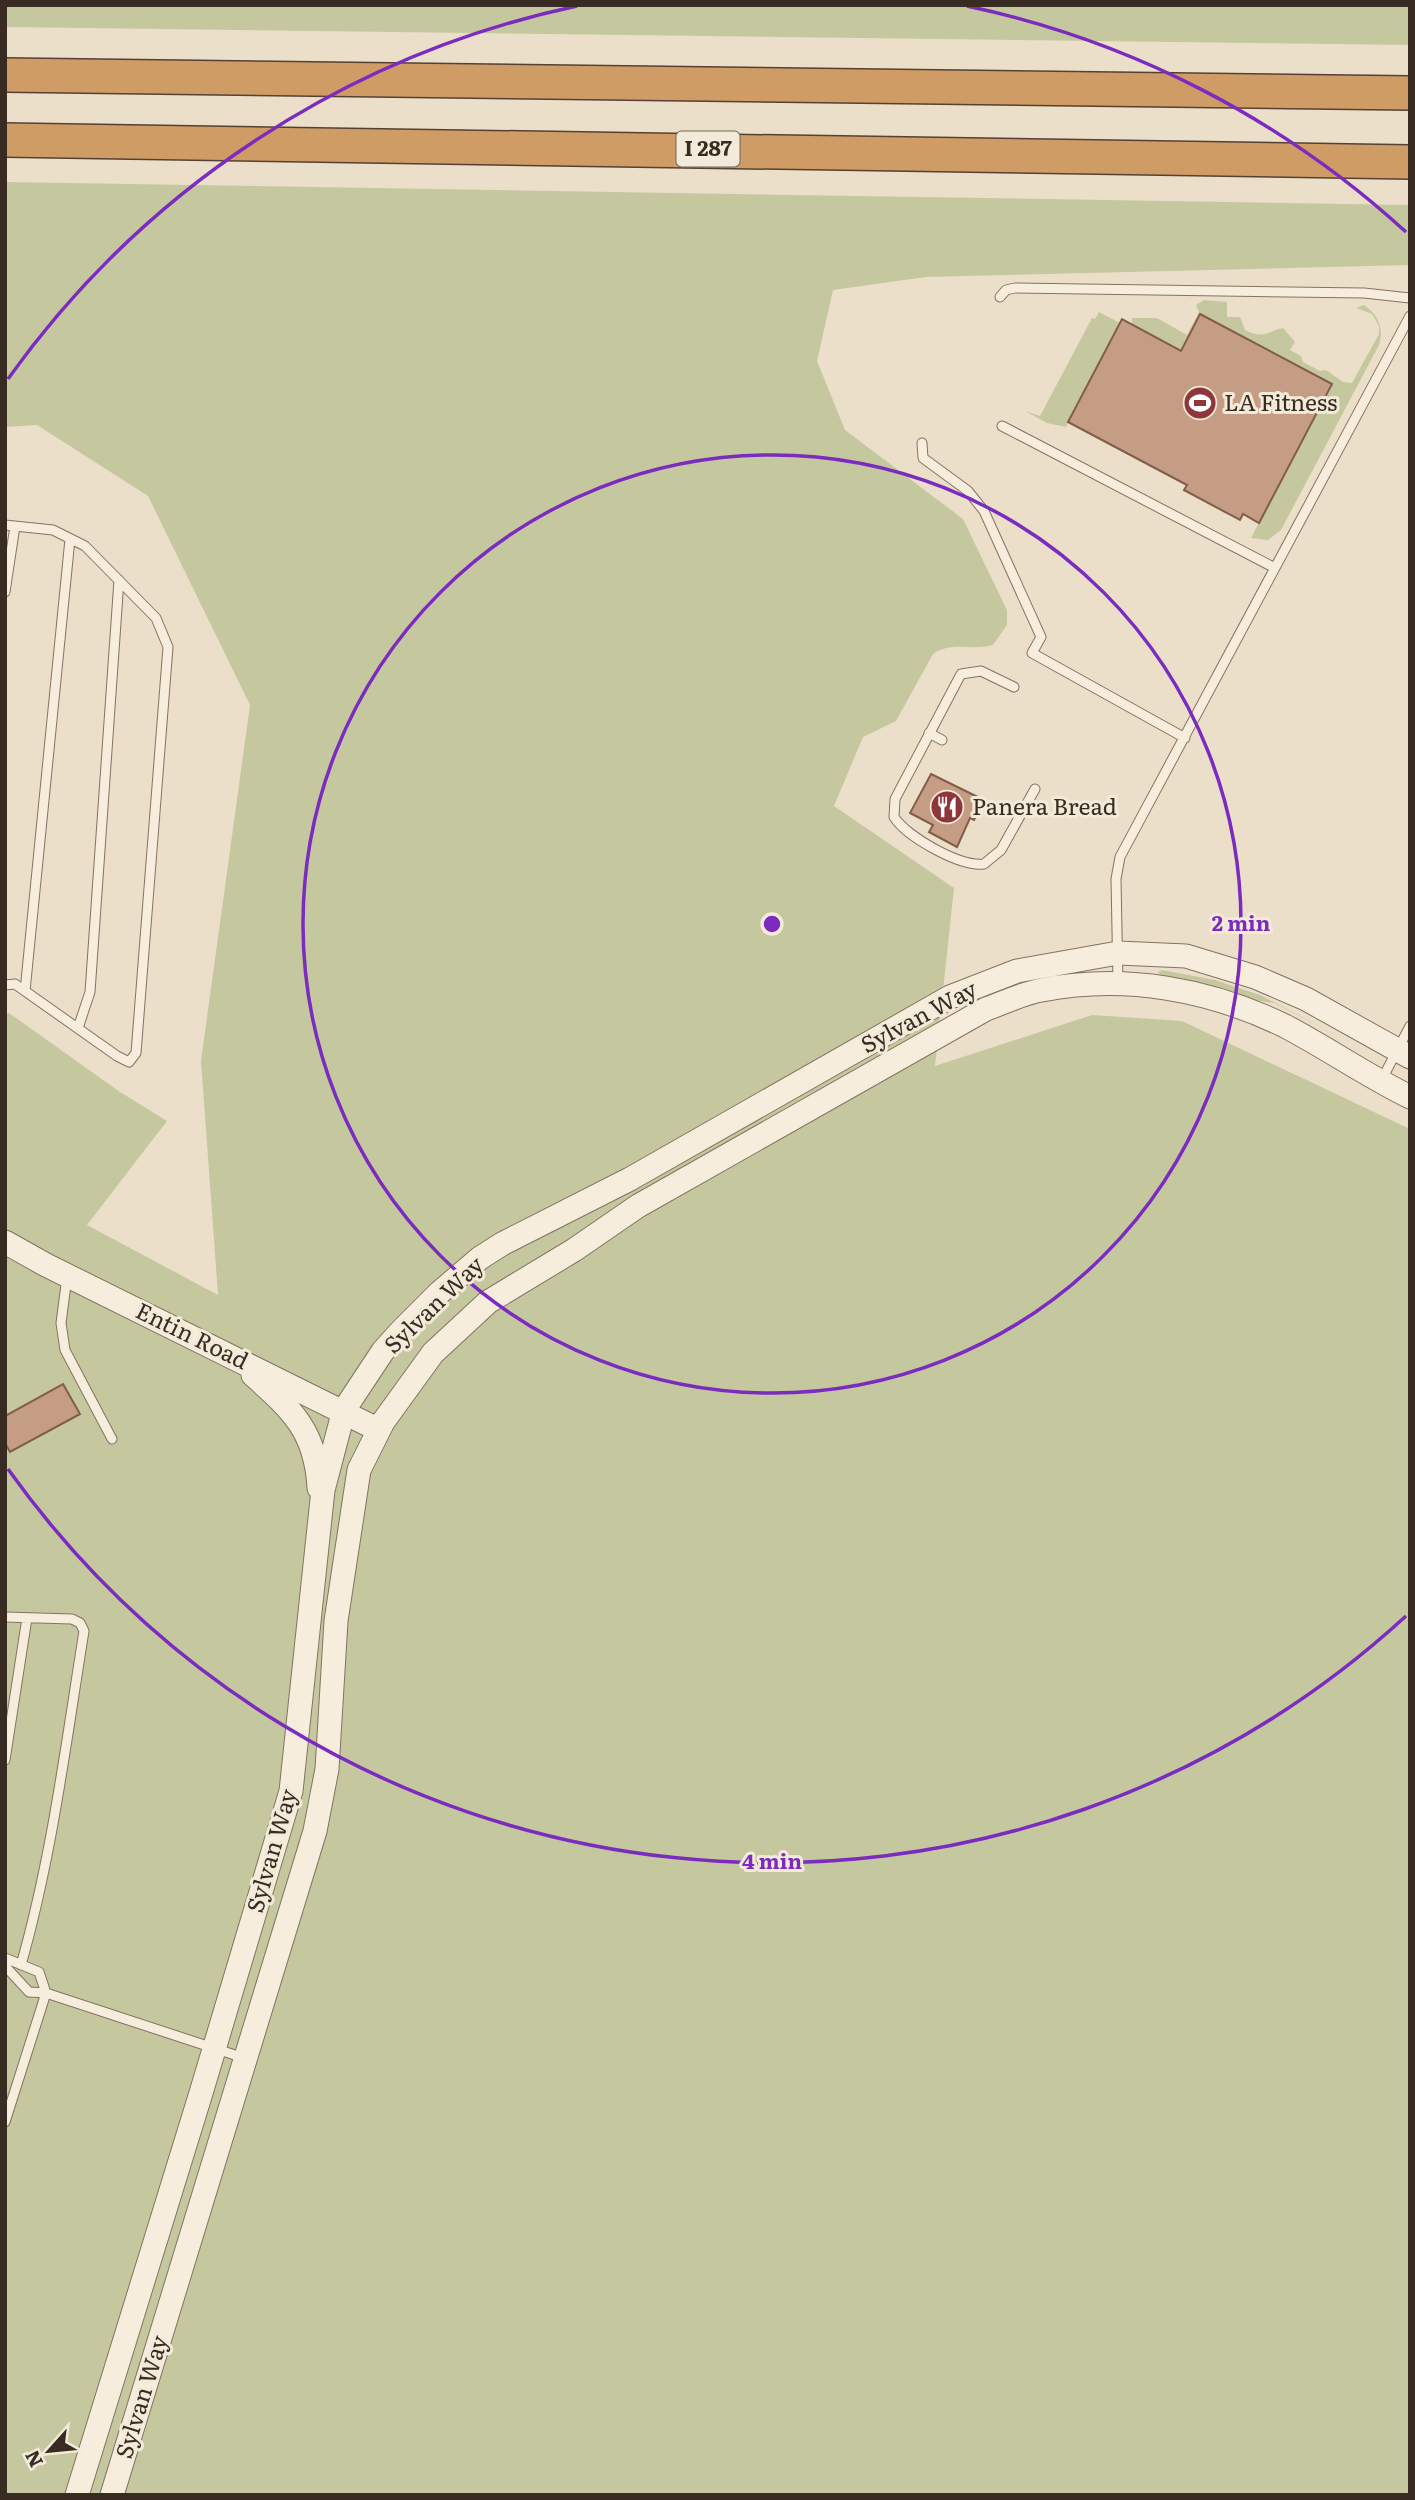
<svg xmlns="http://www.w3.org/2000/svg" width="1415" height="2500" viewBox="0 0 1415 2500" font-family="Literata,serif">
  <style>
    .green { fill: #c5c89f }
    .building { fill: #c59c84; stroke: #825d48; stroke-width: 2 }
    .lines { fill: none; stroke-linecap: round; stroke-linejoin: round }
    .service-casing { stroke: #867260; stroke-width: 11 }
    .tertiary-casing { stroke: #867260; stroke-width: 25 }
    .motorway-casing { stroke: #544134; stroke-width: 36 }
    .service { stroke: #f6eddd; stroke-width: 9 }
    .tertiary { stroke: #f6eddd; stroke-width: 23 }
    .motorway { stroke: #d09c65; stroke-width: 33 }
    .ring { fill: none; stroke: #7b2cbf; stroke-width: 3.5 }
    .labels { text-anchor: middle; stroke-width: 6; stroke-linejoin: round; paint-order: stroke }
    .shield { fill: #f3ead9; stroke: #706559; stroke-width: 2 }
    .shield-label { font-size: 21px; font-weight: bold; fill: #382c22 }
    .poi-label { font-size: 23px; fill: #382c22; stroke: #f3ead9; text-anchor: start }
    .street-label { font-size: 23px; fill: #382c22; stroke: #f3ead9 }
    .centre { fill: #7b2cbf; stroke: #f3ead9; stroke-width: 3.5 }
    .ring-label { font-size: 21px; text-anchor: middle; font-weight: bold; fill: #7b2cbf; stroke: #f3ead9; stroke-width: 6; stroke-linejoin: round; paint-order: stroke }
  </style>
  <rect width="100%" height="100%" fill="#ebdfca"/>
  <!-- green -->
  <path class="green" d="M 5,5 L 1410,5 L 1410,45 L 5,27 Z
    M 5,182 L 1410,205 L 1410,265 L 926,277 L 833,290 L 817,361 L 845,430 L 963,519 L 1007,610 L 1007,625 L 993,645 C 972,651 952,641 933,654 L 896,721 L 863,737 L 834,806 L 954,888 L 935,1066 L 1092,1015 L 1182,1021 L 1410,1129 L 1410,2495 L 5,2495 L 5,1016 L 9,1013 L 120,1092 L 167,1121 L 87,1225 L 218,1295 L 201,1061 L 250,705 L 148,496 L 37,425 L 5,427 Z
    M 1204,300 L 1227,302 L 1227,317 L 1240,317 L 1245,330 C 1265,340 1267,331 1283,328 L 1295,342 L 1290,350 L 1301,356 L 1303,362 L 1320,371 L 1326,370 L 1343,382 L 1352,383 L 1379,334 L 1379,326 L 1372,314 L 1356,308 L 1364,305 C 1379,316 1384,328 1379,345 L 1281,530 L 1268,540 L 1251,538 L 1331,384 L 1200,314 L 1181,351 L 1132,325 L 1132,318 L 1157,318 L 1187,335 L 1199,312 L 1196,305 Z
    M 1099,312 L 1120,323 L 1066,427 L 1047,423 L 1025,411 L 1040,416 L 1092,318 L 1095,319 Z
    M 1162,970 L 1215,980 L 1260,995 L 1348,1041 L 1274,1003 L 1231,997 L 1162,977 L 1158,972 Z"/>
  <!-- building -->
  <path class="building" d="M 1200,314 L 1332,384 L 1259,523 L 1243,514 L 1240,520 L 1184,490 L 1187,485 L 1068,422 L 1122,319 L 1181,351 Z
    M 931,774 L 984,800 L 974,820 L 970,818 L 957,847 L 929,832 L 933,825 L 910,813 Z
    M 63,1384 L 80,1414 L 10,1452 L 5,1443 L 5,1416 Z"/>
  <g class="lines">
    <defs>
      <path id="service" d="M 1000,297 L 1006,290 L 1015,288 L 1364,293 L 1410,298
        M 1002,426 L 1275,568
        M 922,443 L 923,458 L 968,491 L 984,511 L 1041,637 L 1032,653 L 1185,738
        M 5,525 L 53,530 L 85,546 L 156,618 L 168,647 L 136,1053 L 129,1062 L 117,1056 L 15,984 L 5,985
        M 5,592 L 15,526
        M 1014,687 L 981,671 L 961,674 L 895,799 L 894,817 C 907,837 960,867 984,864 L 1001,850 L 1035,789
        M 929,733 L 942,740
        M 1118,983 L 1116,879 L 1120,857 L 1410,316
        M 25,991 L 70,539
        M 78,1028 L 90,992 L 119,580
        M 1381,1081 L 1410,1026
        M 67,1277 L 61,1323 L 65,1350 L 112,1439
        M 5,1617 L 72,1619 L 80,1623 L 84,1631 C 66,1743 52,1856 21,1965
        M 5,1760 L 27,1618
        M 5,1958 L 39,1972 L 46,1993 L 5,2122
        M 5,1966 L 29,1992 L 46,1993 L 244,2058"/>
      <path id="tertiary" d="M 5,1242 L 46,1265 L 379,1430
        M 253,1375 C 292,1410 316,1431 319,1488
        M 77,2495 L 201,2093 L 291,1791 L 323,1490 L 344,1410 L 383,1351 L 401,1331 L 439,1293 L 480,1258 L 502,1244 L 630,1179 L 950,997 L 1017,971 L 1118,953 L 1186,956 L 1255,977 L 1306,999 L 1410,1057
        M 112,2495 L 315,1831 L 327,1769 L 336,1621 L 359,1470 L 383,1422 L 433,1353 L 488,1302 L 574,1250 L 638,1206 L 986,1009 C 1004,1003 1023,993 1042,990 C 1125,974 1209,989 1285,1026 C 1327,1048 1367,1076 1410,1097"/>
      <path id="motorway" d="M 5,75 L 1410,93
        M 5,140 L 1410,162"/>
    </defs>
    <!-- service casing -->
    <use href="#service" class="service-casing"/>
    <!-- tertiary casing -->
    <use href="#tertiary" class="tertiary-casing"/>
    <!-- motorway casing -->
    <use href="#motorway" class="motorway-casing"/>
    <!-- service -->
    <use href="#service" class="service"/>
    <!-- tertiary -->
    <use href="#tertiary" class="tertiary"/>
    <!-- motorway -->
    <use href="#motorway" class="motorway"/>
  </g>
  <!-- distance rings -->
  <g class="ring">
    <circle cx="772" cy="924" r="469"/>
    <path d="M1406 1616A938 938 0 0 1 8 1469M8 379A938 938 0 0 1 577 6M967 6A938 938 0 0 1 1406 232"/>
  </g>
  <!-- icons -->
  <defs>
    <symbol id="stadium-disc" viewBox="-11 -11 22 22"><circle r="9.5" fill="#8f363b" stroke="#f3ead9"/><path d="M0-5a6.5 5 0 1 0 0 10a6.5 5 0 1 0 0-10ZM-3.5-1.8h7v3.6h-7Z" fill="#fff"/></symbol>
    <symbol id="restaurant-disc" viewBox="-11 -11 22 22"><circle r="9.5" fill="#8f363b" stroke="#f3ead9"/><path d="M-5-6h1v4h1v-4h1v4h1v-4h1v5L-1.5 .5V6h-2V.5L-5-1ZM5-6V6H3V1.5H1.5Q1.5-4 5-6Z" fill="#fff"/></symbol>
  </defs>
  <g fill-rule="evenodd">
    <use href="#stadium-disc" x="1181" y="384" width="38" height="38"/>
    <use href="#restaurant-disc" x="928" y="788" width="38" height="38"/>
  </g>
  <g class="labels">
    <!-- shield labels -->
    <rect class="shield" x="676.5" y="131.5" width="63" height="35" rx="5"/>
    <g class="shield-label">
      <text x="708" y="156">I 287</text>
    </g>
    <!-- poi labels -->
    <g class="poi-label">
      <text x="1224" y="411">LA Fitness</text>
      <text x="972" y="815">Panera Bread</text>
    </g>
    <!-- street labels -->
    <g class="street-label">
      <text transform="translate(919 1017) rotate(-28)" y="8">Sylvan Way</text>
      <text transform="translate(434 1305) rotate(-44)" y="8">Sylvan Way</text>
      <text transform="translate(192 1336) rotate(26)" y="8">Entin Road</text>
      <text transform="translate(272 1851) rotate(-74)" y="8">Sylvan Way</text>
      <text transform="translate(142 2397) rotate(-73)" y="8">Sylvan Way</text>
    </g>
  </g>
  <circle cx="772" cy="924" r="10" class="centre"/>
  <g class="ring-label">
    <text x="1241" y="931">2 min</text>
    <text x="772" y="1869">4 min</text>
  </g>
  <!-- border -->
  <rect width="1415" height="2500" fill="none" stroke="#382c22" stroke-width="14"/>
  <!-- north arrow -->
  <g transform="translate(49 2451) rotate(243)" stroke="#f3ead9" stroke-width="5" paint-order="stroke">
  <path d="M0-5L12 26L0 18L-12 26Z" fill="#382c22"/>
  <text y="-10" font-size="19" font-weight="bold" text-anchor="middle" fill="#382c22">N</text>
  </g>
</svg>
